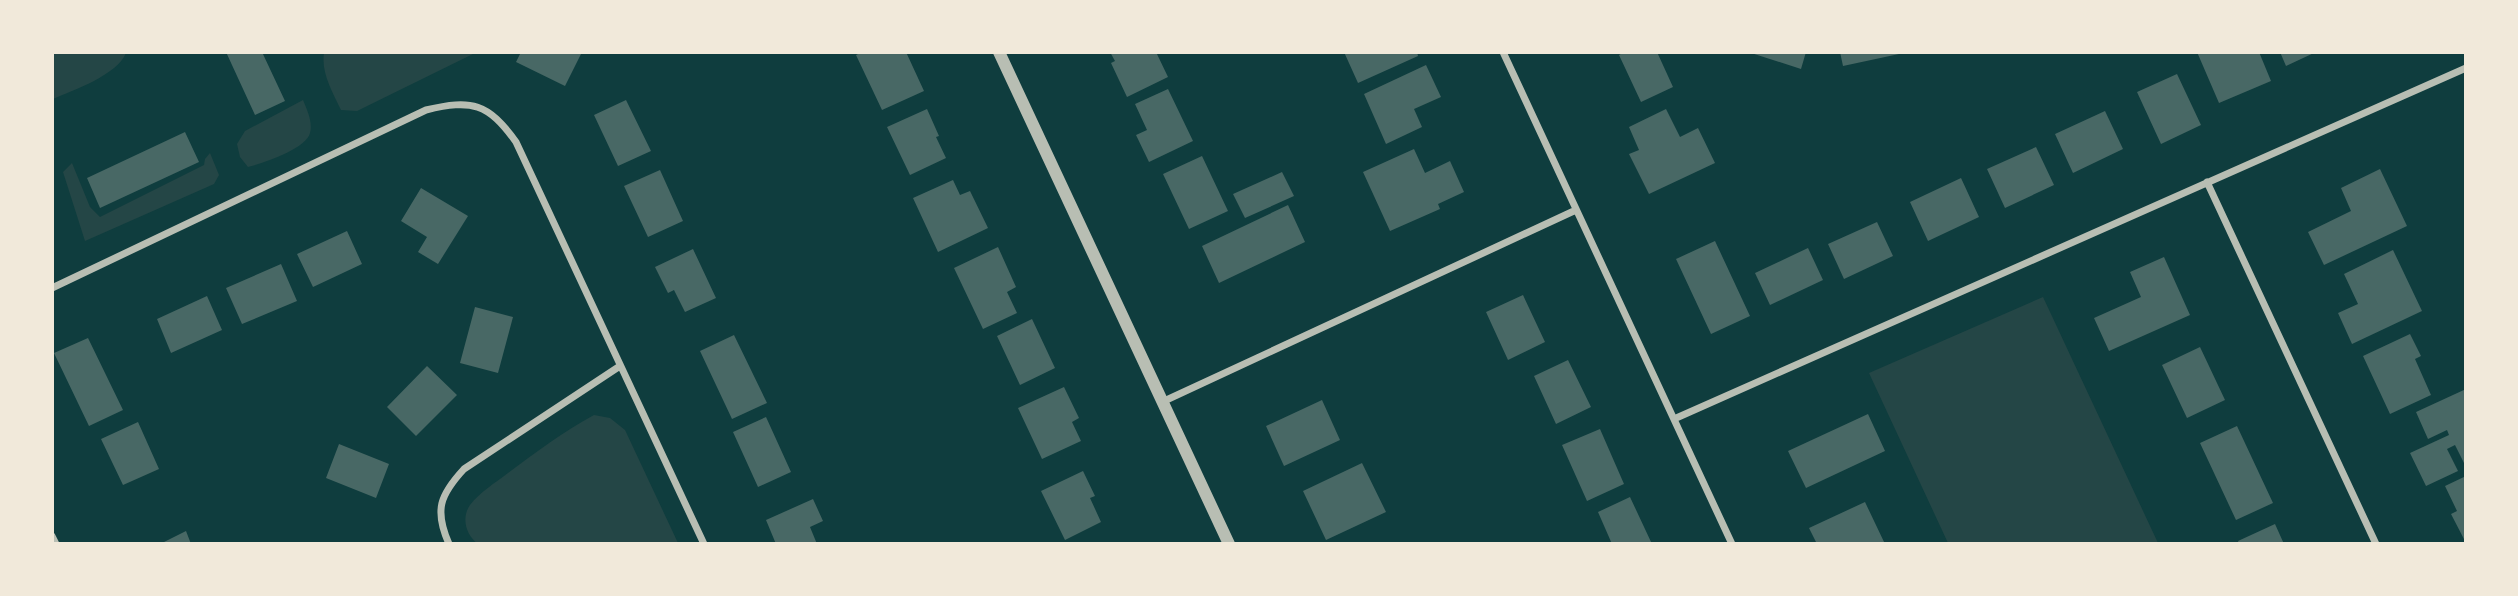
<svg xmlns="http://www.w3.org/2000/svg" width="2518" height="596" viewBox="0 0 2518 596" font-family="Mulish,sans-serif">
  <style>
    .green { fill: #244646 }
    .building { fill: #486865 }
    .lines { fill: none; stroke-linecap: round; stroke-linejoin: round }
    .minor { stroke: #b8beb3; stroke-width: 7 }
    .tertiary { stroke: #b8beb3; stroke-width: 12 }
  </style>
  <rect width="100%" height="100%" fill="#0f3d3e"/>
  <!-- green -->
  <path class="green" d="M 53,52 L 126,52 L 126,53 C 117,75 74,90 53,99 Z
    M 324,53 L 324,52 L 475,53 L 357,111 L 341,110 C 332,91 321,73 324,53 Z
    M 303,100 C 307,110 313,122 310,133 C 306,149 263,163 248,167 L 240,157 L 237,144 L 245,131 Z
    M 210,153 L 219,175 L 214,184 L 85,241 L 63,172 L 72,163 L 90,207 L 100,217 L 204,165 L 205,159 Z
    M 2043,297 L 2158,543 L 1948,543 L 1869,373 Z
    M 594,415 L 610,418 L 625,430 L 678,543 L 478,544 C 466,535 461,518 470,505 C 480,492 495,483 508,473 C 536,452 563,432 594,415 Z"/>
  <!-- building -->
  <path class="building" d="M 226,52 L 262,52 L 285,101 L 255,115 Z
    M 521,52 L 582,52 L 565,86 L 516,62 Z
    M 862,52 L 906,52 L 924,91 L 882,110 L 856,55 Z
    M 1110,52 L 1156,52 L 1168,77 L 1127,97 L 1111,63 L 1115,61 Z
    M 1344,52 L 1417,52 L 1418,56 L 1358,83 Z
    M 1624,52 L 1657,52 L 1673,87 L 1641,102 L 1619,55 Z
    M 1748,52 L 1806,52 L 1801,69 Z
    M 1840,52 L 1899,52 L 1899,54 L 1843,66 Z
    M 2197,52 L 2259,52 L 2271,81 L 2219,103 Z
    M 2280,52 L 2316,52 L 2286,66 Z
    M 1426,65 L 1441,97 L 1414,109 L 1422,127 L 1386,144 L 1364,94 Z
    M 2177,74 L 2201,125 L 2161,144 L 2137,92 Z
    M 1168,89 L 1193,141 L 1149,162 L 1136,135 L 1147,130 L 1135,104 Z
    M 626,100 L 651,151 L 618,166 L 594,115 Z
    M 927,109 L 939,136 L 936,137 L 946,158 L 910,175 L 887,127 Z
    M 1666,109 L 1680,137 L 1698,128 L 1715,163 L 1649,194 L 1629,154 L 1639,150 L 1629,127 Z
    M 2105,111 L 2123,149 L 2073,173 L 2055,134 Z
    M 185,132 L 199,162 L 100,208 L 87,178 Z
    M 2036,147 L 2054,185 L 2005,208 L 1987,169 Z
    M 1414,149 L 1425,173 L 1450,161 L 1464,192 L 1438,204 L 1440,209 L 1390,231 L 1363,172 Z
    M 1202,156 L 1228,211 L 1189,229 L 1163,174 Z
    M 2380,169 L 2407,226 L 2324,265 L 2308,232 L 2351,211 L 2341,188 Z
    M 660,170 L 683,221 L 648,237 L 624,186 Z
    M 1282,172 L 1294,196 L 1245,218 L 1233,194 Z
    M 1961,178 L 1979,217 L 1928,241 L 1910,202 Z
    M 953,180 L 960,195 L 970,191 L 988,228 L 938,252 L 913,198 Z
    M 421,188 L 468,216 L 438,264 L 418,252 L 427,237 L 401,221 Z
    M 1288,205 L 1305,242 L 1219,283 L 1202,246 Z
    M 1877,222 L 1893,256 L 1844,279 L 1828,244 Z
    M 347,231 L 362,264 L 313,287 L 297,254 Z
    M 1715,241 L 1750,316 L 1711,334 L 1676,259 Z
    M 998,247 L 1016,287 L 1007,292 L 1017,313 L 983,329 L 954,268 Z
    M 1808,248 L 1823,280 L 1770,305 L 1755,273 Z
    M 693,249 L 716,298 L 685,312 L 674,290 L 668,293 L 655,267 Z
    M 2393,250 L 2422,311 L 2352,344 L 2338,313 L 2358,304 L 2344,274 Z
    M 2164,257 L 2190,315 L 2109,351 L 2094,318 L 2141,297 L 2130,272 Z
    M 281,264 L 297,301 L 242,324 L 226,288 Z
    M 1523,295 L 1545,342 L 1508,360 L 1486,312 Z
    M 207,296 L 222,330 L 171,353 L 157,319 Z
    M 475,307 L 513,317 L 498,373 L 460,363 Z
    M 1032,319 L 1055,368 L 1020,385 L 997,336 Z
    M 2410,334 L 2421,356 L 2415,359 L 2431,395 L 2390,414 L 2363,356 Z
    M 734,335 L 767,403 L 732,419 L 700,351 Z
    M 88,338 L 123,410 L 89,426 L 54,353 Z
    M 2200,347 L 2225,400 L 2187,418 L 2162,365 Z
    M 1568,360 L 1591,407 L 1556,424 L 1534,376 Z
    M 427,366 L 457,395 L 416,436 L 387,407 Z
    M 1064,387 L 1079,418 L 1072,422 L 1081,441 L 1042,459 L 1018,408 Z
    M 2466,389 L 2466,467 L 2455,445 L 2447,449 L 2458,471 L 2426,486 L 2410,453 L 2449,435 L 2447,430 L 2428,439 L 2416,412 Z
    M 1322,400 L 1340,440 L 1284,466 L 1266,426 Z
    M 1868,414 L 1885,451 L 1806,488 L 1788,451 Z
    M 766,417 L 791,472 L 758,487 L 733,432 Z
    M 138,422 L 159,469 L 123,485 L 101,439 Z
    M 2237,426 L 2273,503 L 2236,520 L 2200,443 Z
    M 1600,429 L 1624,484 L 1587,501 L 1562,445 Z
    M 339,444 L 389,464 L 376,498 L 326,478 Z
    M 1362,463 L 1386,512 L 1326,540 L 1303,491 Z
    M 1083,471 L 1095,496 L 1090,498 L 1101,522 L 1065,540 L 1041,491 Z
    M 2466,476 L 2466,543 L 2451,514 L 2457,511 L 2445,486 Z
    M 1630,497 L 1652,544 L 1612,544 L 1598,512 Z
    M 813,499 L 823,521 L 810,527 L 817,544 L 776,544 L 766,520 Z
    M 1865,502 L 1885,544 L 1817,544 L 1809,528 Z
    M 2275,524 L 2284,544 L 2239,544 L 2238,541 Z
    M 186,531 L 191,544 L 160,544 Z"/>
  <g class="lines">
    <!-- minor -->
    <path class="minor" d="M 1503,52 L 1732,544
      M 2207,182 L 2376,544
      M 52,288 L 426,110 C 472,99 488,103 516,142 L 704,544
      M 1162,402 L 1576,210
      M 1674,419 L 2466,68
      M 52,536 L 56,544
      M 449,544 C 434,510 440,495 464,469 L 620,366"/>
    <!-- tertiary -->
    <path class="tertiary" d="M 999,52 L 1229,544"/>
  </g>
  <!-- border -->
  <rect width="2518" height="596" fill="none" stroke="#f1e9da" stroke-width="108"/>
</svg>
